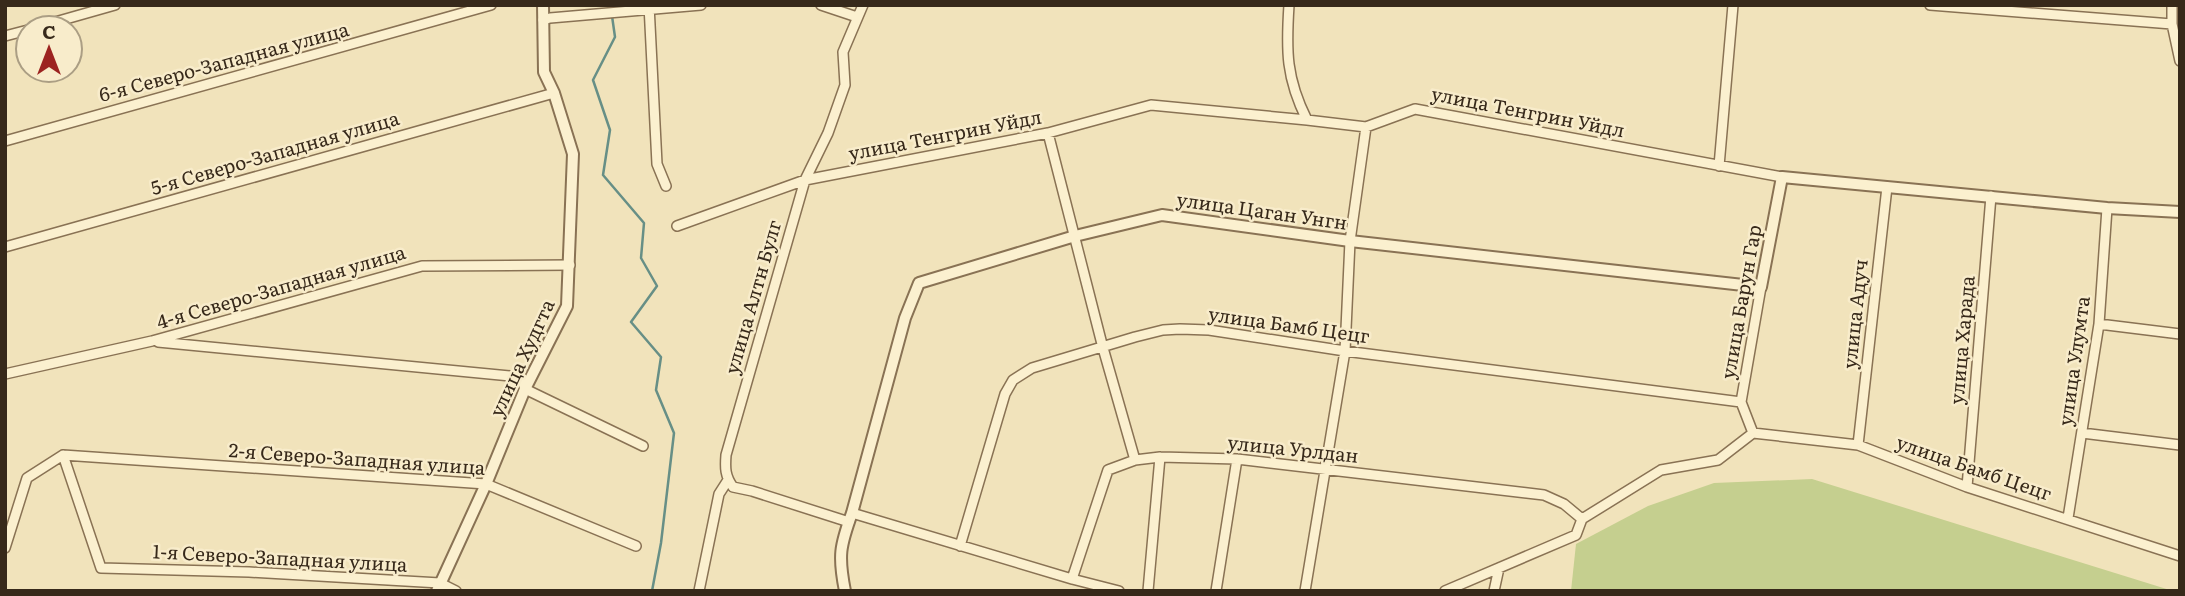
<svg xmlns="http://www.w3.org/2000/svg" width="2185" height="596" viewBox="0 0 2185 596" font-family="Literata,serif">
  <style>
    .pitch { fill: #c5cf8f }
    .lines { fill: none; stroke-linecap: round; stroke-linejoin: round }
    .stream { stroke: #678f86; stroke-width: 2.5 }
    .minor-casing { stroke: #897254; stroke-width: 12 }
    .tertiary-casing { stroke: #897254; stroke-width: 14 }
    .minor { stroke: #fbf0cf; stroke-width: 9 }
    .tertiary { stroke: #fbf0cf; stroke-width: 10 }
    .labels { text-anchor: middle; stroke-width: 5; stroke-linejoin: round; paint-order: stroke }
    .street-label { font-size: 19px; fill: #37291a; stroke: #f8eccb }
  </style>
  <rect width="100%" height="100%" fill="#f1e3bb"/>
  <!-- pitch -->
  <path class="pitch" d="M 1812,479 L 2173,591 L 1571,591 L 1576,544 L 1648,506 L 1714,483 Z"/>
  <g class="lines">
    <!-- stream -->
    <path class="stream" d="M 612,16 L 615,37 L 593,80 L 610,130 L 603,175 L 644,223 L 641,258 L 657,286 L 631,322 L 661,357 L 656,390 L 674,433 L 661,543 L 652,591"/>
    <defs>
      <path id="minor" d="M 649,5 L 657,164 L 666,186
        M 821,5 L 857,17
        M 1289,5 C 1286,51 1286,78 1307,120
        M 1930,5 L 2172,24
        M 2172,5 L 2172,24 L 2180,61
        M 543,20 L 550,18 L 701,5
        M 34,28 L 115,5
        M 5,36 L 28,30
        M 1048,133 L 1103,348 L 1135,460
        M 5,141 L 491,5
        M 1719,166 L 1733,5
        M 677,226 L 805,180 L 1048,133 L 1151,105 L 1307,120 L 1366,127 L 1415,109 L 1782,177
        M 5,247 L 554,93
        M 2099,324 L 2180,334
        M 158,342 L 521,377 L 525,389 L 643,446
        M 5,374 L 152,341 L 422,266 L 570,265
        M 1753,433 L 1858,445 L 1967,487 L 2180,556
        M 1753,433 L 1741,402 L 1761,287
        M 2082,433 L 2180,445
        M 1858,445 L 1887,187
        M 63,455 L 486,484 L 636,546
        M 1967,487 L 1991,196
        M 852,513 L 1072,579 L 1119,591
        M 2068,518 L 2099,324 L 2107,208
        M 849,522 L 752,491 L 733,487 C 725,476 725,468 726,455 L 805,180 L 828,133 L 845,85 L 843,52 L 863,5
        M 960,546 L 1005,394 L 1013,380 L 1032,368 L 1135,337 L 1163,330 L 1180,329 L 1209,330 L 1345,351 L 1741,402
        M 5,548 L 27,478 L 63,455 L 101,568 L 249,572 L 440,583 L 456,591
        M 1072,579 L 1108,470 L 1135,460 L 1160,457 L 1237,459 L 1544,495 L 1564,504 L 1582,519
        M 699,591 L 719,494 L 728,480
        M 1148,591 L 1160,457
        M 1216,591 L 1237,459
        M 1305,591 L 1345,351 L 1350,241 L 1366,127
        M 1445,591 L 1576,535 L 1582,519 L 1661,470 L 1718,460 L 1753,433
        M 1494,591 L 1499,568"/>
      <path id="tertiary" d="M 437,591 L 486,484 L 525,389 L 567,306 L 573,154 L 554,93 L 544,72 L 543,5
        M 845,591 C 838,556 840,546 852,513 L 905,318 L 919,283 L 1075,236 L 1162,215 L 1350,241 L 1761,287 L 1782,177 L 2107,208 L 2180,212"/>
    </defs>
    <!-- minor casing -->
    <use href="#minor" class="minor-casing"/>
    <!-- tertiary casing -->
    <use href="#tertiary" class="tertiary-casing"/>
    <!-- minor -->
    <use href="#minor" class="minor"/>
    <!-- tertiary -->
    <use href="#tertiary" class="tertiary"/>
  </g>
  <g class="labels">
    <!-- street labels -->
    <g class="street-label">
      <text transform="translate(224 62) rotate(-15)" y="7">6-я Северо-Западная улица</text>
      <text transform="translate(1528 112) rotate(11)" y="7">улица Тенгрин Уйдл</text>
      <text transform="translate(945 135) rotate(-11)" y="7">улица Тенгрин Уйдл</text>
      <text transform="translate(275 153) rotate(-16)" y="7">5-я Северо-Западная улица</text>
      <text transform="translate(1262 211) rotate(8)" y="7">улица Цаган Унгн</text>
      <text transform="translate(281 287) rotate(-16)" y="7">4-я Северо-Западная улица</text>
      <text transform="translate(753 297) rotate(-74)" y="7">улица Алтн Булг</text>
      <text transform="translate(1741 302) rotate(-80)" y="7">улица Барун Гар</text>
      <text transform="translate(1855 314) rotate(-84)" y="7">улица Адуч</text>
      <text transform="translate(1289 325) rotate(8)" y="7">улица Бамб Цецг</text>
      <text transform="translate(1962 340) rotate(-85)" y="7">улица Харада</text>
      <text transform="translate(522 358) rotate(-65)" y="7">улица Худгта</text>
      <text transform="translate(2074 361) rotate(-82)" y="7">улица Улумта</text>
      <text transform="translate(1293 449) rotate(6)" y="7">улица Урлдан</text>
      <text transform="translate(357 459) rotate(4)" y="7">2-я Северо-Западная улица</text>
      <text transform="translate(1974 468) rotate(19)" y="7">улица Бамб Цецг</text>
      <text transform="translate(280 558) rotate(3)" y="7">1-я Северо-Западная улица</text>
    </g>
  </g>
  <!-- border -->
  <rect width="2185" height="596" fill="none" stroke="#37291a" stroke-width="14"/>
  <!-- north arrow -->
  <g transform="translate(49 49)"><circle r="33" fill="#f8eccb" stroke="#ab9e84" stroke-width="2"/>
  <path d="M0-5L12 26L0 18L-12 26Z" fill="#9c2320"/>
  <text y="-10" font-size="19" font-weight="bold" text-anchor="middle" fill="#37291a">С</text>
  </g>
</svg>
